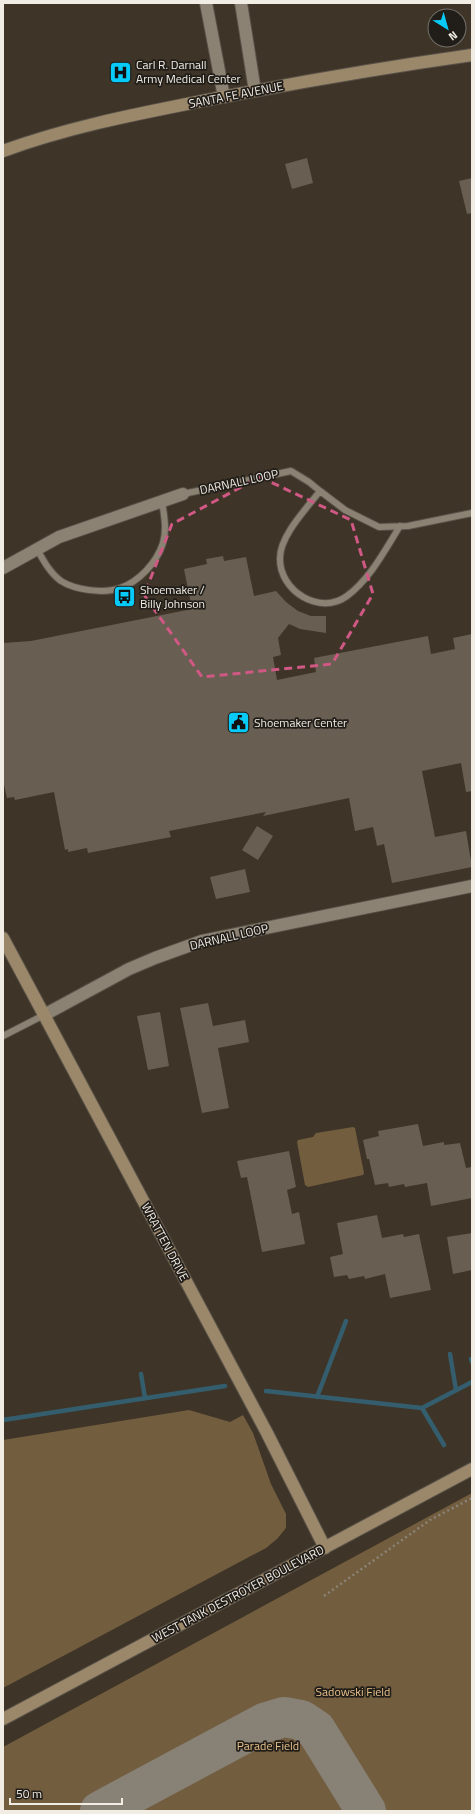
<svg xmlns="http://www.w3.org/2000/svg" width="475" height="1814" viewBox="0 0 475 1814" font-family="'Titillium Web',sans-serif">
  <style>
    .green { fill: #725d3f }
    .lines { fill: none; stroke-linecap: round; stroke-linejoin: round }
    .stream { stroke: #345e6d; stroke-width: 4.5 }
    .taxiway { stroke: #888176; stroke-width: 40 }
    .building { fill: #685e51 }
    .lane-casing { stroke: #595248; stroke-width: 8 }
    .street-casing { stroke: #595248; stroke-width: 14 }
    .secondary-casing { stroke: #595248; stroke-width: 14 }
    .path { stroke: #8b8479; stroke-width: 2.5; stroke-dasharray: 2 3; stroke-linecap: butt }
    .lane { stroke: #8c8274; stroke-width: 6 }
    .street { stroke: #8c8274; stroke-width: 12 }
    .secondary { stroke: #9b876a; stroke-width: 12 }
    .marked { fill: none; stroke: #d05884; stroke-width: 3; stroke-dasharray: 8 5; stroke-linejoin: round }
    .labels { text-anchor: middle; stroke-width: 3.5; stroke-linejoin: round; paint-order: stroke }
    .poi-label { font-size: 12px; fill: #f1ece4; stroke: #211d18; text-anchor: start }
    .street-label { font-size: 12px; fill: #f1ece4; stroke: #211d18 }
    .park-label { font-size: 12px; fill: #e7c18b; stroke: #211d18 }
  </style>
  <rect width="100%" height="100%" fill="#3e3528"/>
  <!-- green -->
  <path class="green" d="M 353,1127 L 355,1128 L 364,1173 L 363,1175 L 308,1187 L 305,1185 L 297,1142 L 298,1140 L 313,1137 L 316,1133 Z
    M 189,1410 L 230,1422 L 243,1415 L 253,1433 L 271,1484 L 286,1514 L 286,1528 L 277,1539 L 266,1548 L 3,1688 L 3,1440 Z
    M 472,1493 L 472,1811 L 3,1811 L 3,1747 Z"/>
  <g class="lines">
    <!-- stream -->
    <path class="stream" d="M 450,1354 L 456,1390
      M 471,1359 L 472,1362
      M 141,1374 L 145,1398
      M 266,1391 L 422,1408 L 472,1382
      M 317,1397 L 346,1321
      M 422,1408 L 444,1445
      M 3,1420 L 225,1386"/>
    <!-- taxiway -->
    <path class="taxiway" d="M 100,1811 L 264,1723 L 284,1717 L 301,1720 L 316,1730 L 366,1811"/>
  </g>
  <!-- building -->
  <path class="building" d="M 307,158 L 313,183 L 292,189 L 285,164 Z
    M 472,178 L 472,213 L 467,214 L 459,181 Z
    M 223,556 L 224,561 L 246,557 L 254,596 L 276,591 L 286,602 L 298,611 L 311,616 L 326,616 L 326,633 L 300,629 L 289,624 L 278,638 L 281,655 L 273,657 L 277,680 L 316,672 L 314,658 L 428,636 L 431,654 L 455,649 L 453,638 L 472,634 L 472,791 L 466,792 L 461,763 L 422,771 L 435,837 L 466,831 L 472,867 L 392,883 L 384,844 L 377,846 L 373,827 L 355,831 L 349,798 L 263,816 L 266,812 L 169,831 L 171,837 L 88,853 L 87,848 L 68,852 L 68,849 L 65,850 L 54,792 L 15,800 L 14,797 L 7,798 L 3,780 L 3,643 L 31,641 L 192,609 L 184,569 L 207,564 L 206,559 Z
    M 257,826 L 273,836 L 258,860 L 242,850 Z
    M 245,869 L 250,892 L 216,899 L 210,877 Z
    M 208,1003 L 213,1026 L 245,1020 L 249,1042 L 218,1048 L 229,1108 L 202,1113 L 180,1008 Z
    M 160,1012 L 169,1066 L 148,1070 L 137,1016 Z
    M 418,1124 L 423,1146 L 444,1142 L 444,1145 L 460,1143 L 466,1168 L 472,1167 L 472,1198 L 431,1206 L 427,1183 L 405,1187 L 404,1184 L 389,1187 L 388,1183 L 375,1185 L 369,1159 L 367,1159 L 363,1140 L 379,1136 L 378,1131 Z
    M 289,1151 L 296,1187 L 287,1190 L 292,1214 L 299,1212 L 305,1244 L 262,1252 L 247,1177 L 241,1178 L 237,1161 Z
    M 377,1215 L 382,1238 L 403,1234 L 404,1237 L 419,1234 L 431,1290 L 390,1298 L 385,1274 L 365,1279 L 364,1276 L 349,1279 L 347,1275 L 334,1277 L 330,1257 L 343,1254 L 337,1223 Z
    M 472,1233 L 472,1270 L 453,1274 L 447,1237 Z"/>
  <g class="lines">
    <defs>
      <path id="lane" d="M 320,491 C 306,509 280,536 280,558 C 279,591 320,616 347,596 C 370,579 385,550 400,526
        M 183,494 L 291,471 L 309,482 L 320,491 L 345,510 L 379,527 L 408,526 L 472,513
        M 37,549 C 43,560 50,573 61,581 C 75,590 104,594 120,588 C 139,582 157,562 163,543 C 167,529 164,515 162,501
        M 3,1036 L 44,1015"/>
      <path id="street" d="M 206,3 L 224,97
        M 241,3 L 255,91
        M 3,568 L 59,537 L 183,494
        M 44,1015 L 129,969 L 155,958 L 202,941 L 472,886"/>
      <path id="secondary" d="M 3,151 C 66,128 131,115 197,102 C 288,84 380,68 472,55
        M 3,938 L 267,1433 L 325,1548
        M 3,1719 L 472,1469"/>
    </defs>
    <!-- lane casing -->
    <use href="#lane" class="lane-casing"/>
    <!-- street casing -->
    <use href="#street" class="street-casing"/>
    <!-- secondary casing -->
    <use href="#secondary" class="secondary-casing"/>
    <!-- path -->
    <path class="path" d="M 324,1596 L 430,1520 L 472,1498"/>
    <!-- lane -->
    <use href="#lane" class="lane"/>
    <!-- street -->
    <use href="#street" class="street"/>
    <!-- secondary -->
    <use href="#secondary" class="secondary"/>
  </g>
  <!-- marked area -->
  <path class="marked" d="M 260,477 L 351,520 L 373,594 L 332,664 L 202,677 L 144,595 L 172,524 Z"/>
  <!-- icons -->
  <defs>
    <symbol id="hospital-square" viewBox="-11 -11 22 22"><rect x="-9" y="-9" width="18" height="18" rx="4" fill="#06cbf9" stroke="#211d18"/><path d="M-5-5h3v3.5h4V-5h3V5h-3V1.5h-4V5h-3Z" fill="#111"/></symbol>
    <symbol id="bus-square" viewBox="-11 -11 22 22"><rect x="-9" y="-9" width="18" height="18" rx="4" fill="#06cbf9" stroke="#211d18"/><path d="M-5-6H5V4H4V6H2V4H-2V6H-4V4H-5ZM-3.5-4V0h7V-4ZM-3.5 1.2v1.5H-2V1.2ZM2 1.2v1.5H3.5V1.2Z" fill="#111"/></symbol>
    <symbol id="civic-square" viewBox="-11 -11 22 22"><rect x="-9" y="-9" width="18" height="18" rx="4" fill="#06cbf9" stroke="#211d18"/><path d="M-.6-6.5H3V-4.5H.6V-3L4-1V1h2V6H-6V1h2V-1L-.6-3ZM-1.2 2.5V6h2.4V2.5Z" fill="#111"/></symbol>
  </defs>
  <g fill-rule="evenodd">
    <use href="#hospital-square" x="108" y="60" width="25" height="25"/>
    <use href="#bus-square" x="112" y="584" width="25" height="25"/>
    <use href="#civic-square" x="226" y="710" width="25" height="25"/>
  </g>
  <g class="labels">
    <!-- poi labels -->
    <g class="poi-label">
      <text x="136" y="69">Carl R. Darnall<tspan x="136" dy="14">Army Medical Center</tspan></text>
      <text x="140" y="594">Shoemaker /<tspan x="140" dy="14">Billy Johnson</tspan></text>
      <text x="254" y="727">Shoemaker Center</text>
    </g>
    <!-- street labels -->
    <g class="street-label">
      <text transform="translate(236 95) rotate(-11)" y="4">SANTA FE AVENUE</text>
      <text transform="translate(239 482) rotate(-12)" y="4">DARNALL LOOP</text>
      <text transform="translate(229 937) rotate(-13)" y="4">DARNALL LOOP</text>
      <text transform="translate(165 1242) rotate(62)" y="4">WRATTEN DRIVE</text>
      <text transform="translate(238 1594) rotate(-28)" y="4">WEST TANK DESTROYER BOULEVARD</text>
    </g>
    <!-- park labels -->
    <g class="park-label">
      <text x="353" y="1696">Sadowski Field</text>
      <text x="268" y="1750">Parade Field</text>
    </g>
  </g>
  <!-- border -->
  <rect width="475" height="1814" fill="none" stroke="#f1ece4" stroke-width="8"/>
  <!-- north arrow -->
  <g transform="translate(447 28) rotate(143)"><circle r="19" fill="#211d18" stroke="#74706a"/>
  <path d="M0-3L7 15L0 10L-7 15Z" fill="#06cbf9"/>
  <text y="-6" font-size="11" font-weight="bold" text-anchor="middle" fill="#f1ece4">N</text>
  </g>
  <!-- scale -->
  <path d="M10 1798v6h112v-6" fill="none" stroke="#f1ece4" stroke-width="2"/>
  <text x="16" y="1798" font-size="12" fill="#f1ece4" stroke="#211d18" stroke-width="3" paint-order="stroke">50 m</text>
</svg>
